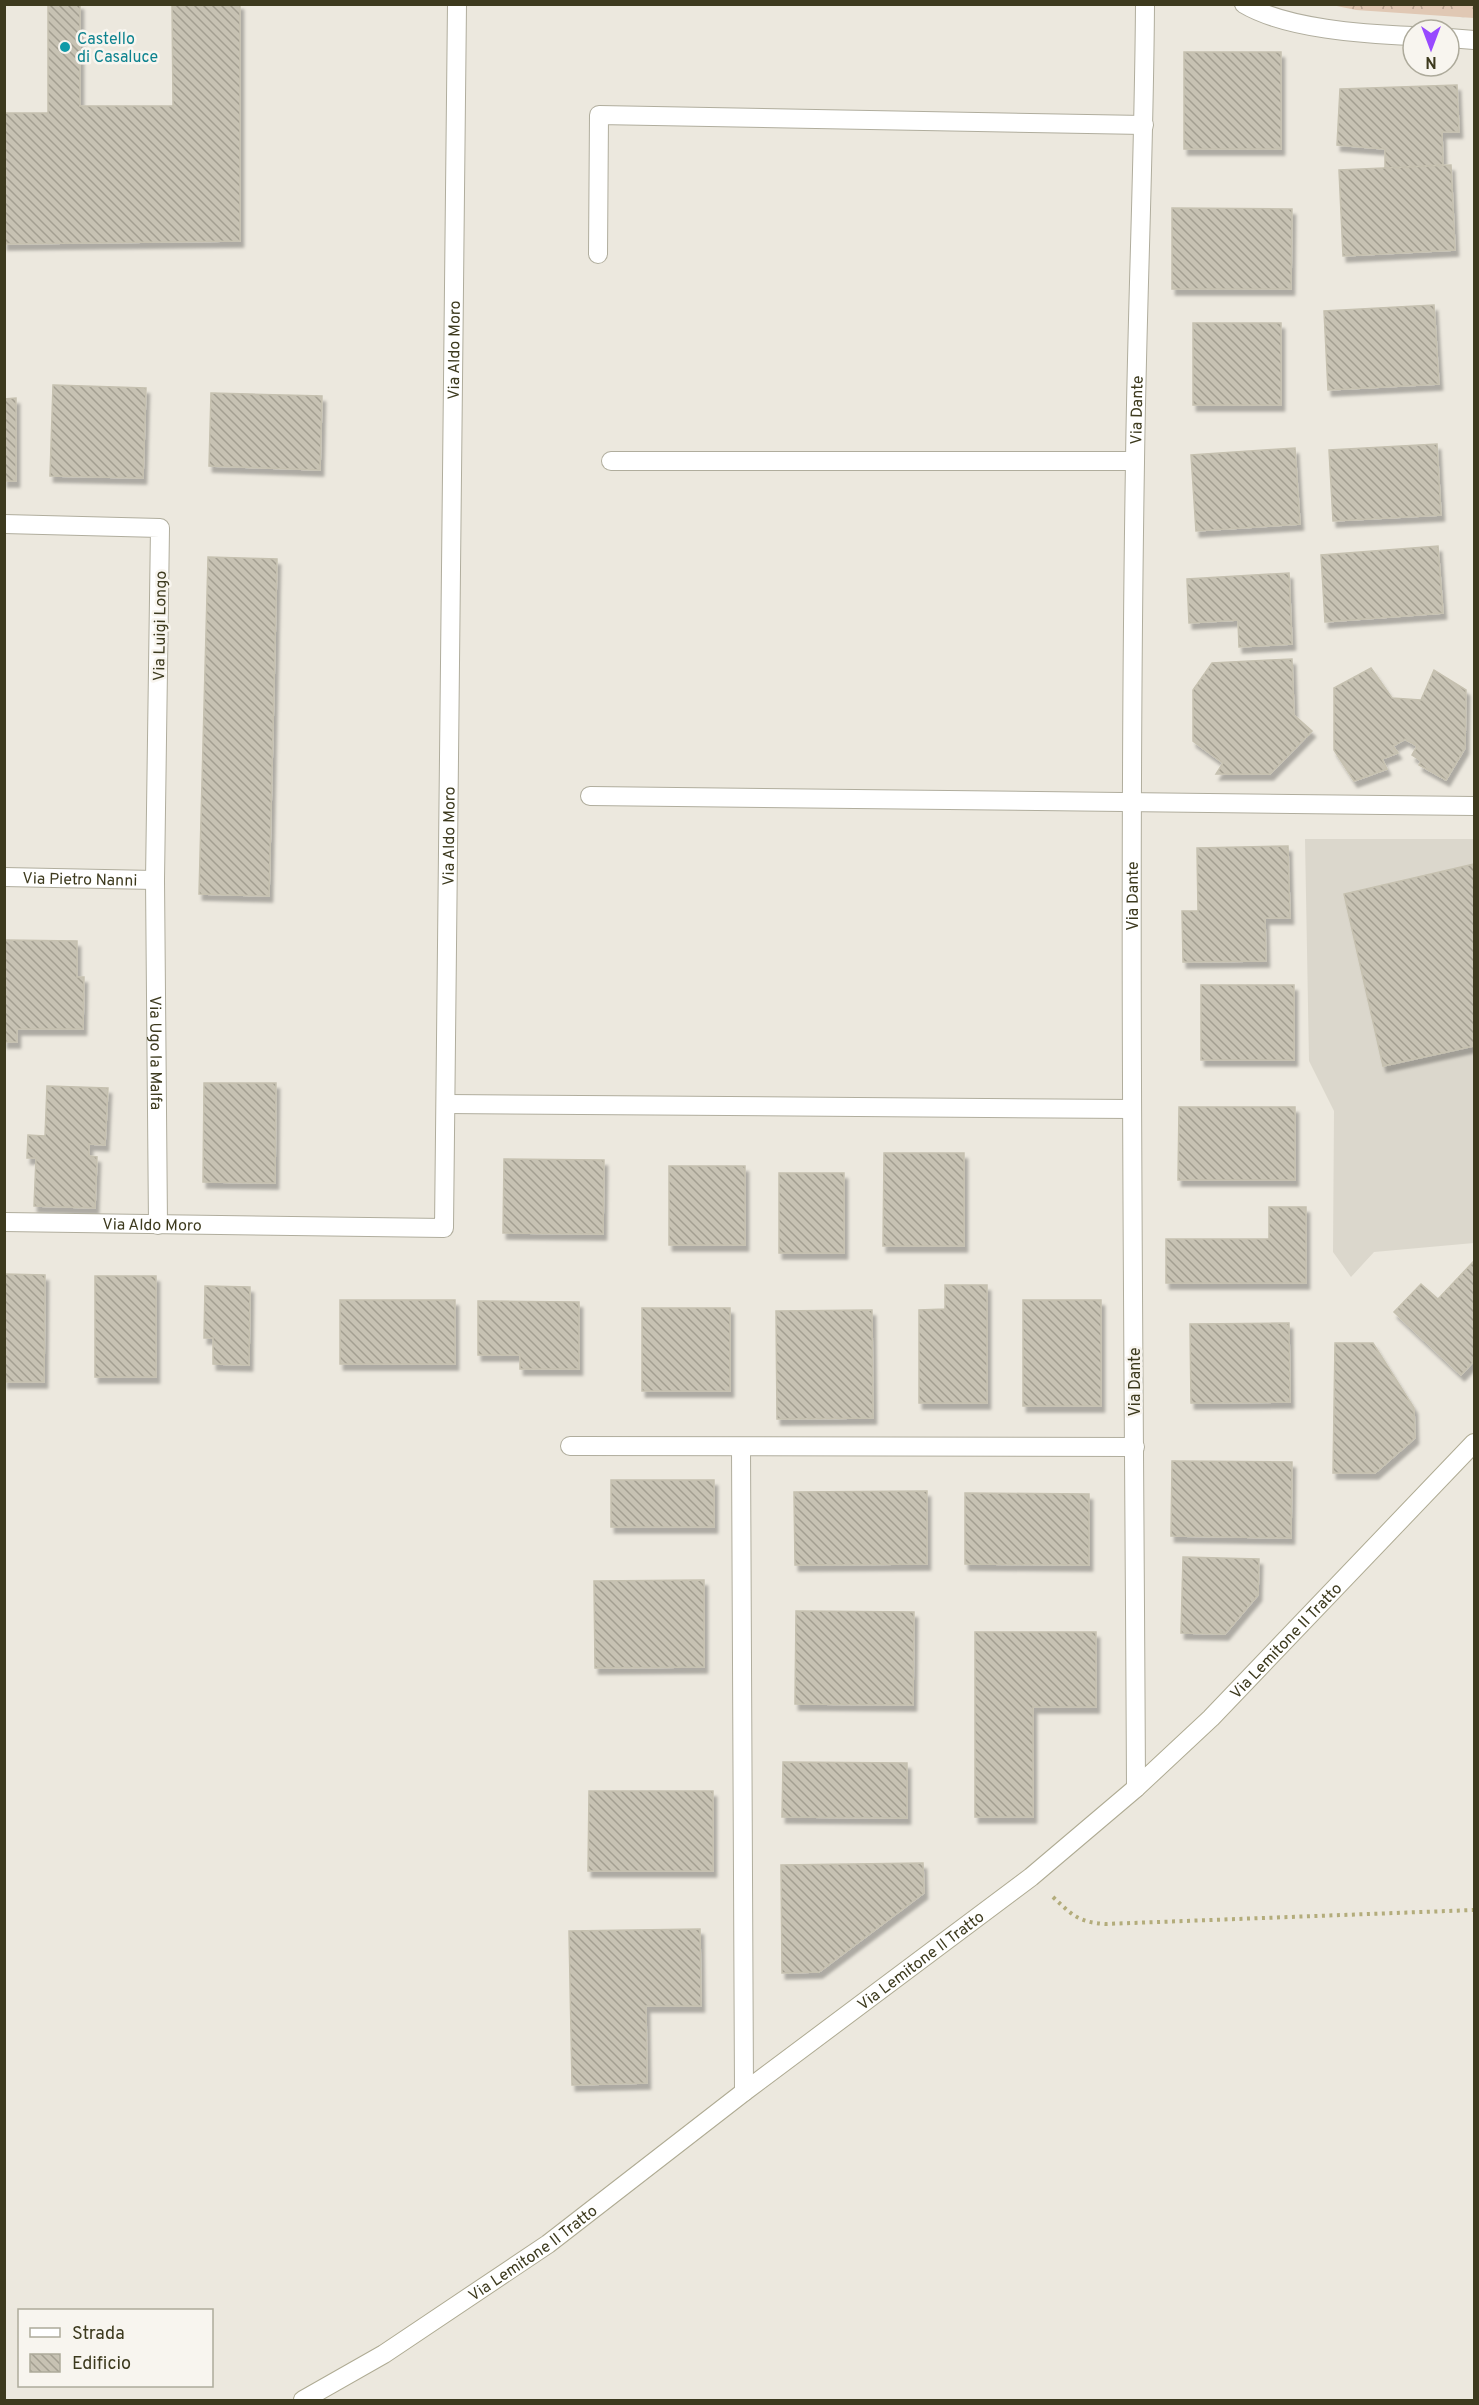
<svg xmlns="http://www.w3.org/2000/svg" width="1479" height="2405" viewBox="0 0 1479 2405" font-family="Overpass,sans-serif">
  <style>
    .built { fill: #dbd7cc }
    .forest { fill: url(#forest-crowns) }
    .building { fill: url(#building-back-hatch); stroke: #c6c1b0; stroke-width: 1.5; filter: url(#shadow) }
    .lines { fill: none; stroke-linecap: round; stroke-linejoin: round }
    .street-casing { stroke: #b0ad9d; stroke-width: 20 }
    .secondary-casing { stroke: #afab93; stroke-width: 20 }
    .path { stroke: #b3ac7b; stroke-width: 4; stroke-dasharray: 3 4.5; stroke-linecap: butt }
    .street { stroke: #fff; stroke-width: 18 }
    .secondary { stroke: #fff; stroke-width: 18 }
    .culture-dot { fill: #0f9aa8; stroke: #f8f5ef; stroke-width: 2 }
    .labels { text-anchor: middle; stroke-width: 5; stroke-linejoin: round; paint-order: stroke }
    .culture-label { font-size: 16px; fill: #0d838f; stroke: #f8f5ef; text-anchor: start }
    .street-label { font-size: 16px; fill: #3d3a1e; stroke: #f8f5ef }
  </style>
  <defs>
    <pattern id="forest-crowns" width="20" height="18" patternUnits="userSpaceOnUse" patternTransform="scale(1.5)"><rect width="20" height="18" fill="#e0c8b4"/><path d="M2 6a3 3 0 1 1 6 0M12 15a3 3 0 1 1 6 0" fill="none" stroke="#b7a392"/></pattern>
    <pattern id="building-back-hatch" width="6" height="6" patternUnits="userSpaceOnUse" patternTransform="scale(1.5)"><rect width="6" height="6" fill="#c7c2b3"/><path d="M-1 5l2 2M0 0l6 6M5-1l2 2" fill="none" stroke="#a39f91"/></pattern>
    <filter id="shadow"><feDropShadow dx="3.5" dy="6" stdDeviation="1.5" flood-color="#0004"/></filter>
  </defs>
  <rect width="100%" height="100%" fill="#ece8de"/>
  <!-- built -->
  <path class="built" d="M 1305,839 L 1474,839 L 1474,1243 L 1374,1252 L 1351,1277 L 1333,1252 L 1334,1111 L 1309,1061 Z"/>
  <!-- forest -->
  <path class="forest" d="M 1332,5 L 1474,5 L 1474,18 L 1356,10 Z"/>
  <!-- building -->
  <path class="building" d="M 48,4 L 80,4 L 80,106 L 173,106 L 172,4 L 240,4 L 240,241 L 4,244 L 4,113 L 48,113 Z
    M 1184,52 L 1281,52 L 1281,149 L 1184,149 Z
    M 1457,85 L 1459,132 L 1442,132 L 1443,165 L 1385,168 L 1385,149 L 1337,145 L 1340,89 Z
    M 1451,165 L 1455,250 L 1343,256 L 1339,170 Z
    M 1172,208 L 1292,209 L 1291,289 L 1172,289 Z
    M 1434,305 L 1439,384 L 1328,390 L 1324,311 Z
    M 1193,323 L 1281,323 L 1281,405 L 1193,405 Z
    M 53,385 L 146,388 L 143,478 L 50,476 Z
    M 211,393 L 322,396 L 320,470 L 209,466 Z
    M 16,398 L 16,481 L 4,481 L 4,399 Z
    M 1437,444 L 1441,515 L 1333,521 L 1329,450 Z
    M 1295,448 L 1300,524 L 1196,531 L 1191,455 Z
    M 1438,546 L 1443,613 L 1325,622 L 1321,555 Z
    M 208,557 L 277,559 L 269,896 L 199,894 Z
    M 1289,573 L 1292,644 L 1239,647 L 1238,620 L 1189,623 L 1187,579 Z
    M 1292,659 L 1294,715 L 1312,731 L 1270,774 L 1216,774 L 1223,763 L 1193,741 L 1193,690 L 1212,663 Z
    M 1371,668 L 1392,698 L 1421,700 L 1434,670 L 1466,690 L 1465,748 L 1446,780 L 1419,765 L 1421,761 L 1412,755 L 1417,746 L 1405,739 L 1393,746 L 1398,753 L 1382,759 L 1387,769 L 1354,781 L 1334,750 L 1334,688 Z
    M 1288,846 L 1290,918 L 1265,918 L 1266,961 L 1183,962 L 1182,911 L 1198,911 L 1197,848 Z
    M 1474,864 L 1474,1046 L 1383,1066 L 1344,894 Z
    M 4,940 L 77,941 L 77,977 L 84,977 L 83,1029 L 17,1029 L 17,1042 L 4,1042 Z
    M 1201,985 L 1294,985 L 1294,1060 L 1201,1060 Z
    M 204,1083 L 276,1083 L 275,1183 L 203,1182 Z
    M 47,1086 L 108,1088 L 105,1145 L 89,1144 L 89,1156 L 97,1157 L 95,1208 L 34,1206 L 36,1158 L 27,1158 L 28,1135 L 45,1136 Z
    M 1179,1107 L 1295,1107 L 1295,1180 L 1178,1180 Z
    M 884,1153 L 964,1153 L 964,1246 L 883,1246 Z
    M 504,1159 L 604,1160 L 603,1234 L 503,1233 Z
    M 669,1166 L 745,1166 L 745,1245 L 669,1245 Z
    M 779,1173 L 844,1173 L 844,1253 L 779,1253 Z
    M 1269,1207 L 1306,1207 L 1306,1283 L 1166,1283 L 1166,1239 L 1269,1239 Z
    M 1474,1261 L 1474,1361 L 1461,1375 L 1394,1312 L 1421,1284 L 1438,1299 Z
    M 4,1274 L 45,1275 L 44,1382 L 4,1382 Z
    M 95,1276 L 156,1276 L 156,1377 L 95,1377 Z
    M 945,1285 L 987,1285 L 987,1403 L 919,1403 L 919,1310 L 945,1309 Z
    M 205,1286 L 250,1287 L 249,1365 L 213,1364 L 213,1338 L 204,1338 Z
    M 340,1300 L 455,1300 L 455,1364 L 340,1364 Z
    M 1023,1300 L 1101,1300 L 1101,1406 L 1023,1406 Z
    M 478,1301 L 579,1302 L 579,1369 L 520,1369 L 520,1355 L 478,1355 Z
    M 642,1308 L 730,1308 L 730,1391 L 642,1391 Z
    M 872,1310 L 873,1418 L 777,1419 L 776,1311 Z
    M 1289,1323 L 1290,1402 L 1191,1403 L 1190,1324 Z
    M 1335,1343 L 1373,1343 L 1414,1408 L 1415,1438 L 1375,1473 L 1333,1473 Z
    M 1172,1461 L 1292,1462 L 1291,1538 L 1171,1536 Z
    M 611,1480 L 714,1480 L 714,1527 L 611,1527 Z
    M 927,1491 L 927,1564 L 795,1565 L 794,1492 Z
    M 965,1493 L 1089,1494 L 1089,1565 L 965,1564 Z
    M 1183,1557 L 1259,1559 L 1258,1595 L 1225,1634 L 1181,1633 Z
    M 704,1580 L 704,1667 L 595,1668 L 594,1581 Z
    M 796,1611 L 914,1612 L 913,1705 L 795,1704 Z
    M 975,1632 L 1096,1632 L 1096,1707 L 1033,1707 L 1033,1817 L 975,1817 Z
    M 783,1762 L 907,1763 L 907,1818 L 782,1817 Z
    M 589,1791 L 713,1791 L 713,1871 L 588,1871 Z
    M 923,1863 L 924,1893 L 819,1972 L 782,1973 L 781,1865 Z
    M 700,1929 L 701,2006 L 646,2006 L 647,2083 L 572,2085 L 569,1931 Z"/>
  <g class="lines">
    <defs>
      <g id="street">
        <path d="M 1244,4 C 1286,29 1364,34 1413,36"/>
        <path d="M 1449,38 L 1474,40"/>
        <path d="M 598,254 L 599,115 L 1144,125"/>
        <path d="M 611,461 L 1135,461"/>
        <path id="s1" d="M 4,524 L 160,528 L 155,880 L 158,1225"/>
        <path d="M 590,796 L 1474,806"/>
        <path id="s2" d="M 4,877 L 155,880"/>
        <path d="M 447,1104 L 1132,1109"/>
        <path id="s3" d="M 4,1222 L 444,1228 L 457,4"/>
        <path d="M 570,1446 L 1135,1447"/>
        <path d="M 741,1447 L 744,2092"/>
        <path id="s4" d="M 1136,1788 C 1134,1346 1128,904 1135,462 C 1137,309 1144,157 1145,4"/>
      </g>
      <g id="secondary">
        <path id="s5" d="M 303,2400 L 384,2354 L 548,2244 L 744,2092 L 1031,1877 L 1136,1788 L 1211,1718 L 1474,1443"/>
      </g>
    </defs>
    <!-- street casing -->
    <use href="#street" class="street-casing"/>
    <!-- secondary casing -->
    <use href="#secondary" class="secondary-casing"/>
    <!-- path -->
    <path class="path" d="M 1053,1897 C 1072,1915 1078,1922 1105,1924 L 1474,1910"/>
    <!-- street -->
    <use href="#street" class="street"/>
    <!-- secondary -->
    <use href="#secondary" class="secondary"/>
  </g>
  <!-- markers -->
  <circle class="culture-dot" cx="65" cy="47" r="6"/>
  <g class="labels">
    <!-- culture labels -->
    <g class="culture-label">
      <text x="77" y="44">Castello<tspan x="77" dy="18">di Casaluce</tspan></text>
    </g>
    <!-- street labels -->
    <g class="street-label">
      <text dy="6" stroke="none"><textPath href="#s3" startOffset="1318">Via Aldo Moro</textPath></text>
      <text dy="6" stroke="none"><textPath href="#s4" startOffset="1378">Via Dante</textPath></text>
      <text transform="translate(159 626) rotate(-89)" y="6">Via Luigi Longo</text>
      <text dy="6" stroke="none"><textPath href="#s3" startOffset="832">Via Aldo Moro</textPath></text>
      <text dy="6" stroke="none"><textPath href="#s2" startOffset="76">Via Pietro Nanni</textPath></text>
      <text dy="6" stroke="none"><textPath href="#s4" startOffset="892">Via Dante</textPath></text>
      <text dy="6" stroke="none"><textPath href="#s1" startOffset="681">Via Ugo la Malfa</textPath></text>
      <text dy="6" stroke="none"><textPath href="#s3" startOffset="148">Via Aldo Moro</textPath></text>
      <text transform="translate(1134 1382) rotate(-90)" y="6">Via Dante</text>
      <text dy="6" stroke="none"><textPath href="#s5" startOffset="1245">Via Lemitone II Tratto</textPath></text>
      <text dy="6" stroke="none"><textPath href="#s5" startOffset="759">Via Lemitone II Tratto</textPath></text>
      <text dy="6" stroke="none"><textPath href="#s5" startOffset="273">Via Lemitone II Tratto</textPath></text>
    </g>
  </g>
  <!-- border -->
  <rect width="1479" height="2405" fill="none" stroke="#3d3a1e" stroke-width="12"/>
  <!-- legend -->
  <rect x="18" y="2309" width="195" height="78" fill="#f8f5ef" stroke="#adaa9b" stroke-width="1.5"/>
  <rect x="30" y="2328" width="30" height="9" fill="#ffffff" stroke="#adaa9b" stroke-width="1.5"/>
  <text x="72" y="2339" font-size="18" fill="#3d3a1e">Strada</text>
  <rect x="30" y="2354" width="30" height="18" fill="url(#building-back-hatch)" stroke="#adaa9b" stroke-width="1.5"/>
  <text x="72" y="2369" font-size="18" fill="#3d3a1e">Edificio</text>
  <!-- north arrow -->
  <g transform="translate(1431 48) rotate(180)"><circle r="28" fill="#f8f5ef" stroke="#adaa9b" stroke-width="1.5"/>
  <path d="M0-4.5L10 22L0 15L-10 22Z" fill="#9849ff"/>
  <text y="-9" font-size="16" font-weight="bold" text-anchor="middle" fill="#3d3a1e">N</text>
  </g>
</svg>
